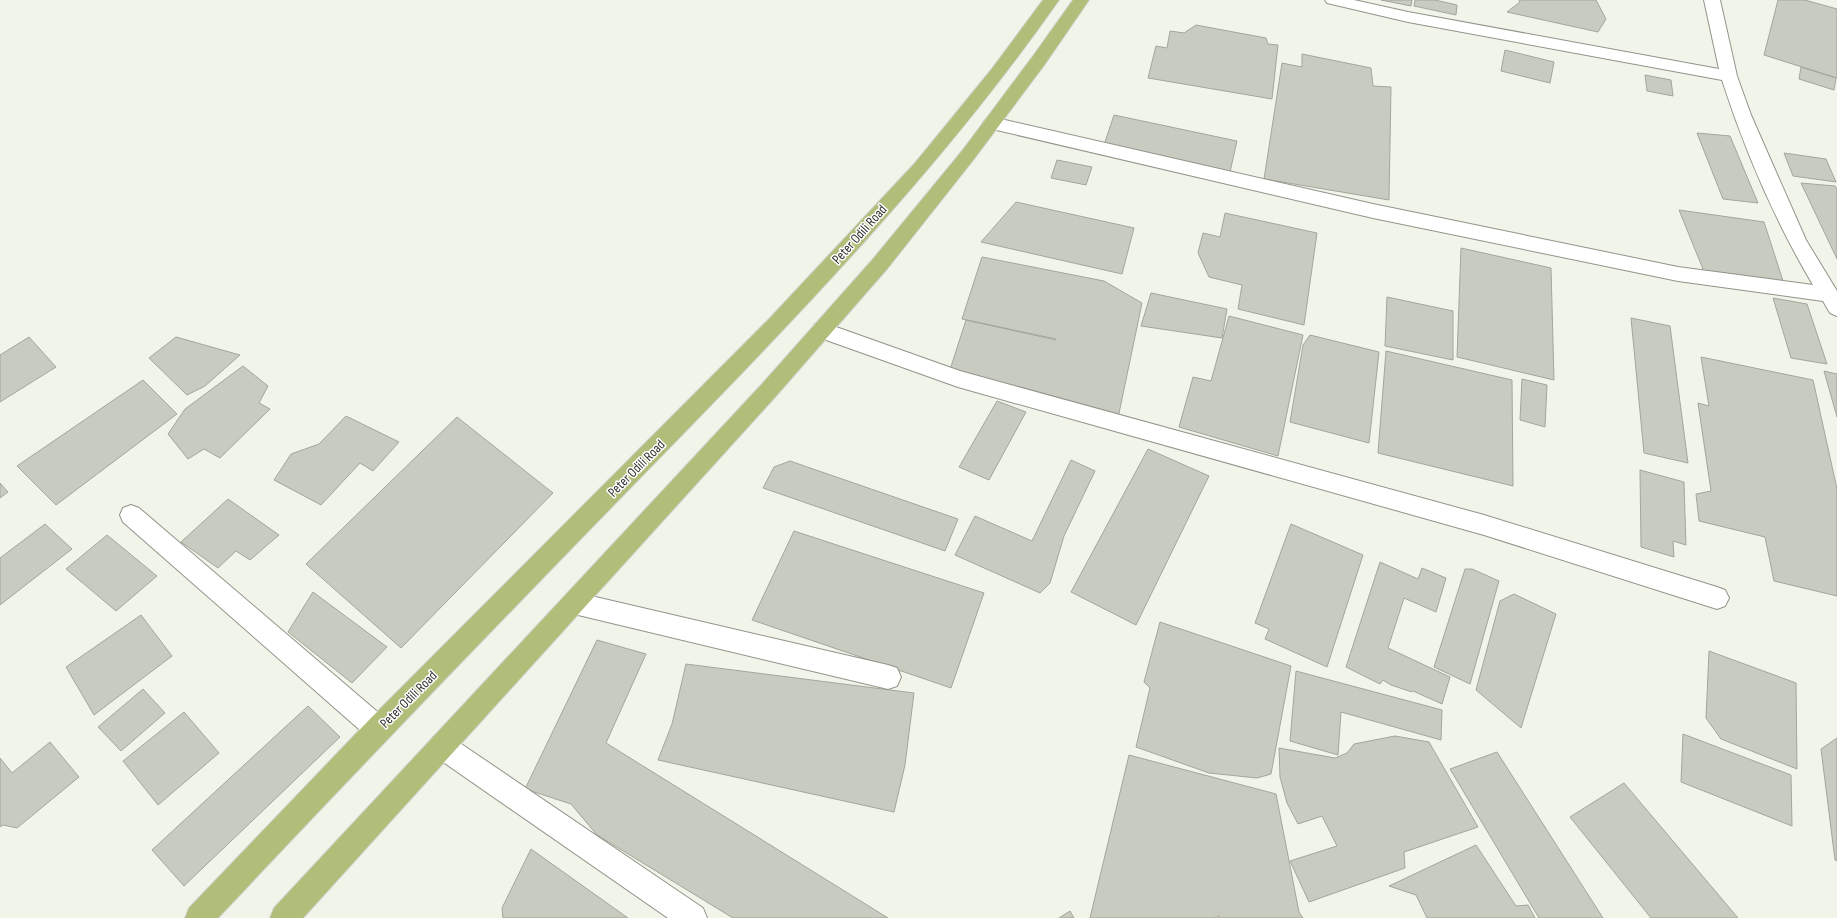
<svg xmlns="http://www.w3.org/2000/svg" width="1837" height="918" viewBox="0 0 1837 918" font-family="'Sofia Sans Condensed',sans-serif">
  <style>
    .building { fill: #c8cbc0; stroke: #a3a69b }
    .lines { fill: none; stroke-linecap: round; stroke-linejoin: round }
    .minor-casing { stroke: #919489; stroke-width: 2 }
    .major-casing { stroke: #d2d2d1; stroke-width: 2 }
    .minor { fill: #fff; fill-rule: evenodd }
    .major { fill: #b1be79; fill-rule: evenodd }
    .labels { text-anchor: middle; stroke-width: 3; stroke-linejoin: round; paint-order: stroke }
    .street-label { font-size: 14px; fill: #32342f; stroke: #fff }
  </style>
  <rect width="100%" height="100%" fill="#f1f5e9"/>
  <!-- building -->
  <path class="building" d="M 1381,0 L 1412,0 L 1411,6 Z
    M 1415,0 L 1435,0 L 1457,5 L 1456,15 L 1414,6 Z
    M 1519,0 L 1596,0 L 1606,19 L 1598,32 L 1507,12 L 1520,2 Z
    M 1778,0 L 1805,0 L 1837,9 L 1837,78 L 1764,55 Z
    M 1196,25 L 1266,38 L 1268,44 L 1278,45 L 1272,99 L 1148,78 L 1156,46 L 1167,48 L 1170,31 L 1184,33 Z
    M 1505,50 L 1554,62 L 1550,83 L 1501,71 Z
    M 1302,54 L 1371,68 L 1373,86 L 1391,87 L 1389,200 L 1264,179 L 1282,63 L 1302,67 Z
    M 1801,67 L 1836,78 L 1834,90 L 1799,79 Z
    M 1645,75 L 1671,80 L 1673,96 L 1647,91 Z
    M 1114,115 L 1237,141 L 1230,172 L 1104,145 Z
    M 1697,133 L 1730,136 L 1758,203 L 1723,199 Z
    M 1784,153 L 1826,159 L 1836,182 L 1793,176 Z
    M 1057,160 L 1092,167 L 1086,185 L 1051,178 Z
    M 1801,183 L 1835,186 L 1837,189 L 1837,259 Z
    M 1016,202 L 1134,228 L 1122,274 L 981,242 Z
    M 1679,210 L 1764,222 L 1784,284 L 1705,274 Z
    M 1225,213 L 1317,233 L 1304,325 L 1238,309 L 1242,285 L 1209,277 L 1198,253 L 1203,233 L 1220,237 Z
    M 1461,248 L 1551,268 L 1554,380 L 1457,357 Z
    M 982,257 L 1104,281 L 1142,303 L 1118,418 L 947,379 L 966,320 L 1056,340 L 1056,339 L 962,319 Z
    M 1151,293 L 1227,309 L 1222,338 L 1141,326 Z
    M 1387,297 L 1453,311 L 1453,360 L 1385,346 Z
    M 1773,298 L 1807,304 L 1827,364 L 1791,358 Z
    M 1229,316 L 1303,335 L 1278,456 L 1179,427 L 1193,377 L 1211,381 Z
    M 1631,318 L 1670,326 L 1688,463 L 1644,453 Z
    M 1310,335 L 1379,352 L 1369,443 L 1290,422 L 1303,345 Z
    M 29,337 L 56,367 L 0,402 L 0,355 Z
    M 176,337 L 240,355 L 205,386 L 187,395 L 149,358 Z
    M 1386,351 L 1512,380 L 1513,486 L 1378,453 Z
    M 1701,357 L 1813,380 L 1837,489 L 1837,596 L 1774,581 L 1765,537 L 1699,521 L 1696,494 L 1711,491 L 1698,403 L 1709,406 Z
    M 243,366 L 268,386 L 259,403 L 270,409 L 220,458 L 204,449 L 188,459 L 168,434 L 185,409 Z
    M 1824,371 L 1837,374 L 1837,417 Z
    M 1522,379 L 1547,385 L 1545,427 L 1520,420 Z
    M 143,380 L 177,414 L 56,505 L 17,466 Z
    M 997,401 L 1026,412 L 989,480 L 959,467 Z
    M 346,416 L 399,442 L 373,471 L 360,463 L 321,505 L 274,480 L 291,454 L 319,444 Z
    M 457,417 L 553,493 L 401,648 L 306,564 Z
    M 1148,449 L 1209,476 L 1136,625 L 1071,592 Z
    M 1071,460 L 1095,471 L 1064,536 L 1050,583 L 1040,593 L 955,555 L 975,516 L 1032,541 Z
    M 790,461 L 958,519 L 945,551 L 763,488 L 774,467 Z
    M 1640,470 L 1684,482 L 1686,545 L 1673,541 L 1674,557 L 1641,547 Z
    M 0,483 L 8,492 L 0,498 Z
    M 228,499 L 279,535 L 250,560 L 236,551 L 218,568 L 181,542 Z
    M 45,524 L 72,549 L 0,605 L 0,558 Z
    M 1291,524 L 1363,555 L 1327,667 L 1265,639 L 1269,629 L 1255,623 Z
    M 794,531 L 984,593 L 951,688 L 752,620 Z
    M 107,535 L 157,576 L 116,611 L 66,569 Z
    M 1380,562 L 1418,579 L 1422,568 L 1446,578 L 1436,612 L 1404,598 L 1388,648 L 1450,677 L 1442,704 L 1413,691 L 1412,692 L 1391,685 L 1383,680 L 1380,684 L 1346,667 Z
    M 1465,569 L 1472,569 L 1499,581 L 1470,684 L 1434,667 Z
    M 313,592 L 387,647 L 352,683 L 288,632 Z
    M 1514,594 L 1556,614 L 1521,728 L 1476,690 L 1500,601 Z
    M 141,615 L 172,656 L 94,715 L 66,667 Z
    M 1160,622 L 1291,666 L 1271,774 L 1257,778 L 1209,773 L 1136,747 L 1150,688 L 1144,682 Z
    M 597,640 L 646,654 L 606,743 L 888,918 L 733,918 L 597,835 L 571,804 L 525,789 Z
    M 1709,651 L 1796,683 L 1797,769 L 1721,739 L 1706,718 Z
    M 686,664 L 914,693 L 905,765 L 894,812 L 658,760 L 672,724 Z
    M 1296,671 L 1442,710 L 1441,740 L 1341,712 L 1338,755 L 1290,741 Z
    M 143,689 L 165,713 L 121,751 L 98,727 Z
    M 308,706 L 340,737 L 184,886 L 152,850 Z
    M 184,712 L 219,753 L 158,805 L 123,761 Z
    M 1683,734 L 1791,775 L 1792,826 L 1681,782 Z
    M 1395,736 L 1429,742 L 1478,827 L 1404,852 L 1405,868 L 1309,902 L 1290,861 L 1337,846 L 1322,816 L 1298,824 L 1287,803 L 1280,777 L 1279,748 L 1335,758 L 1347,753 L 1354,744 Z
    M 1837,738 L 1837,861 L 1835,860 L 1821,749 Z
    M 50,742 L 79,777 L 17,828 L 3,825 L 0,827 L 0,758 L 12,773 Z
    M 1497,752 L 1603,918 L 1539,918 L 1450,769 Z
    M 1129,755 L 1276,794 L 1299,912 L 1303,918 L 1218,918 L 1219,916 L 1214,918 L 1090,918 Z
    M 1624,783 L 1738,918 L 1651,918 L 1570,817 Z
    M 1476,845 L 1516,906 L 1528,905 L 1535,918 L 1427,918 L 1416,895 L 1389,886 Z
    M 531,849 L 628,918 L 503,918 L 502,908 Z
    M 1070,911 L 1074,918 L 1059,918 Z"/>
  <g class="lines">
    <defs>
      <path id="minor" d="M 1325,0 L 1354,0 L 1408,12 L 1719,69 L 1704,0 L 1720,0 L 1737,76 L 1751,115 L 1806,240 L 1837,291 L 1837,316 L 1830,313 L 1823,301 L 1678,281 L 1373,218 L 992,129 L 986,127 L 983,123 L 986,119 L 992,117 L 1373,204 L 1678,267 L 1813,285 C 1775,221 1745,151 1722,80 L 1408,22 L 1327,3 Z
        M 822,322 L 960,371 L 1484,515 L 1717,587 L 1725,590 L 1729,598 L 1725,606 L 1717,609 L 1484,535 L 958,387 L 815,336 L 812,330 L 815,324 Z
        M 131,505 L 139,508 L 387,720 L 391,729 L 387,738 L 378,742 L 369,738 L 123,522 L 120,515 L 123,508 Z
        M 574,592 L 888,665 L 897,668 L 901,677 L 897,686 L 888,689 L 574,614 L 566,611 L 562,603 L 566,595 Z
        M 442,733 L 451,737 L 703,908 L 707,918 L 668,918 L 433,755 L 429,746 L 433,737 Z"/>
      <path id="major" d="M 1043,0 L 1059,0 C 938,173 790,324 643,475 C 500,622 358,769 218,918 L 185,918 L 189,908 L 369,720 L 769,319 L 915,163 L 991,70 Z
        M 1073,0 L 1089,0 L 1045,64 L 974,159 L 887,269 L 776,396 L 303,918 L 270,918 L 274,908 L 762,384 L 873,259 L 962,151 L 1033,56 Z"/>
    </defs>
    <!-- minor casing -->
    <use href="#minor" class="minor-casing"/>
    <!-- major casing -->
    <use href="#major" class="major-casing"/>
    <!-- minor -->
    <use href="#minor" class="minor"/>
    <!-- major -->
    <use href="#major" class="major"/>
  </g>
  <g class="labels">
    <!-- street labels -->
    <g class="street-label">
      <text transform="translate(859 234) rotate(-48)" y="5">Peter Odili Road</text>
      <text transform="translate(636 468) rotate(-45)" y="5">Peter Odili Road</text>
      <text transform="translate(408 699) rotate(-45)" y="5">Peter Odili Road</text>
    </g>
  </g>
</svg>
